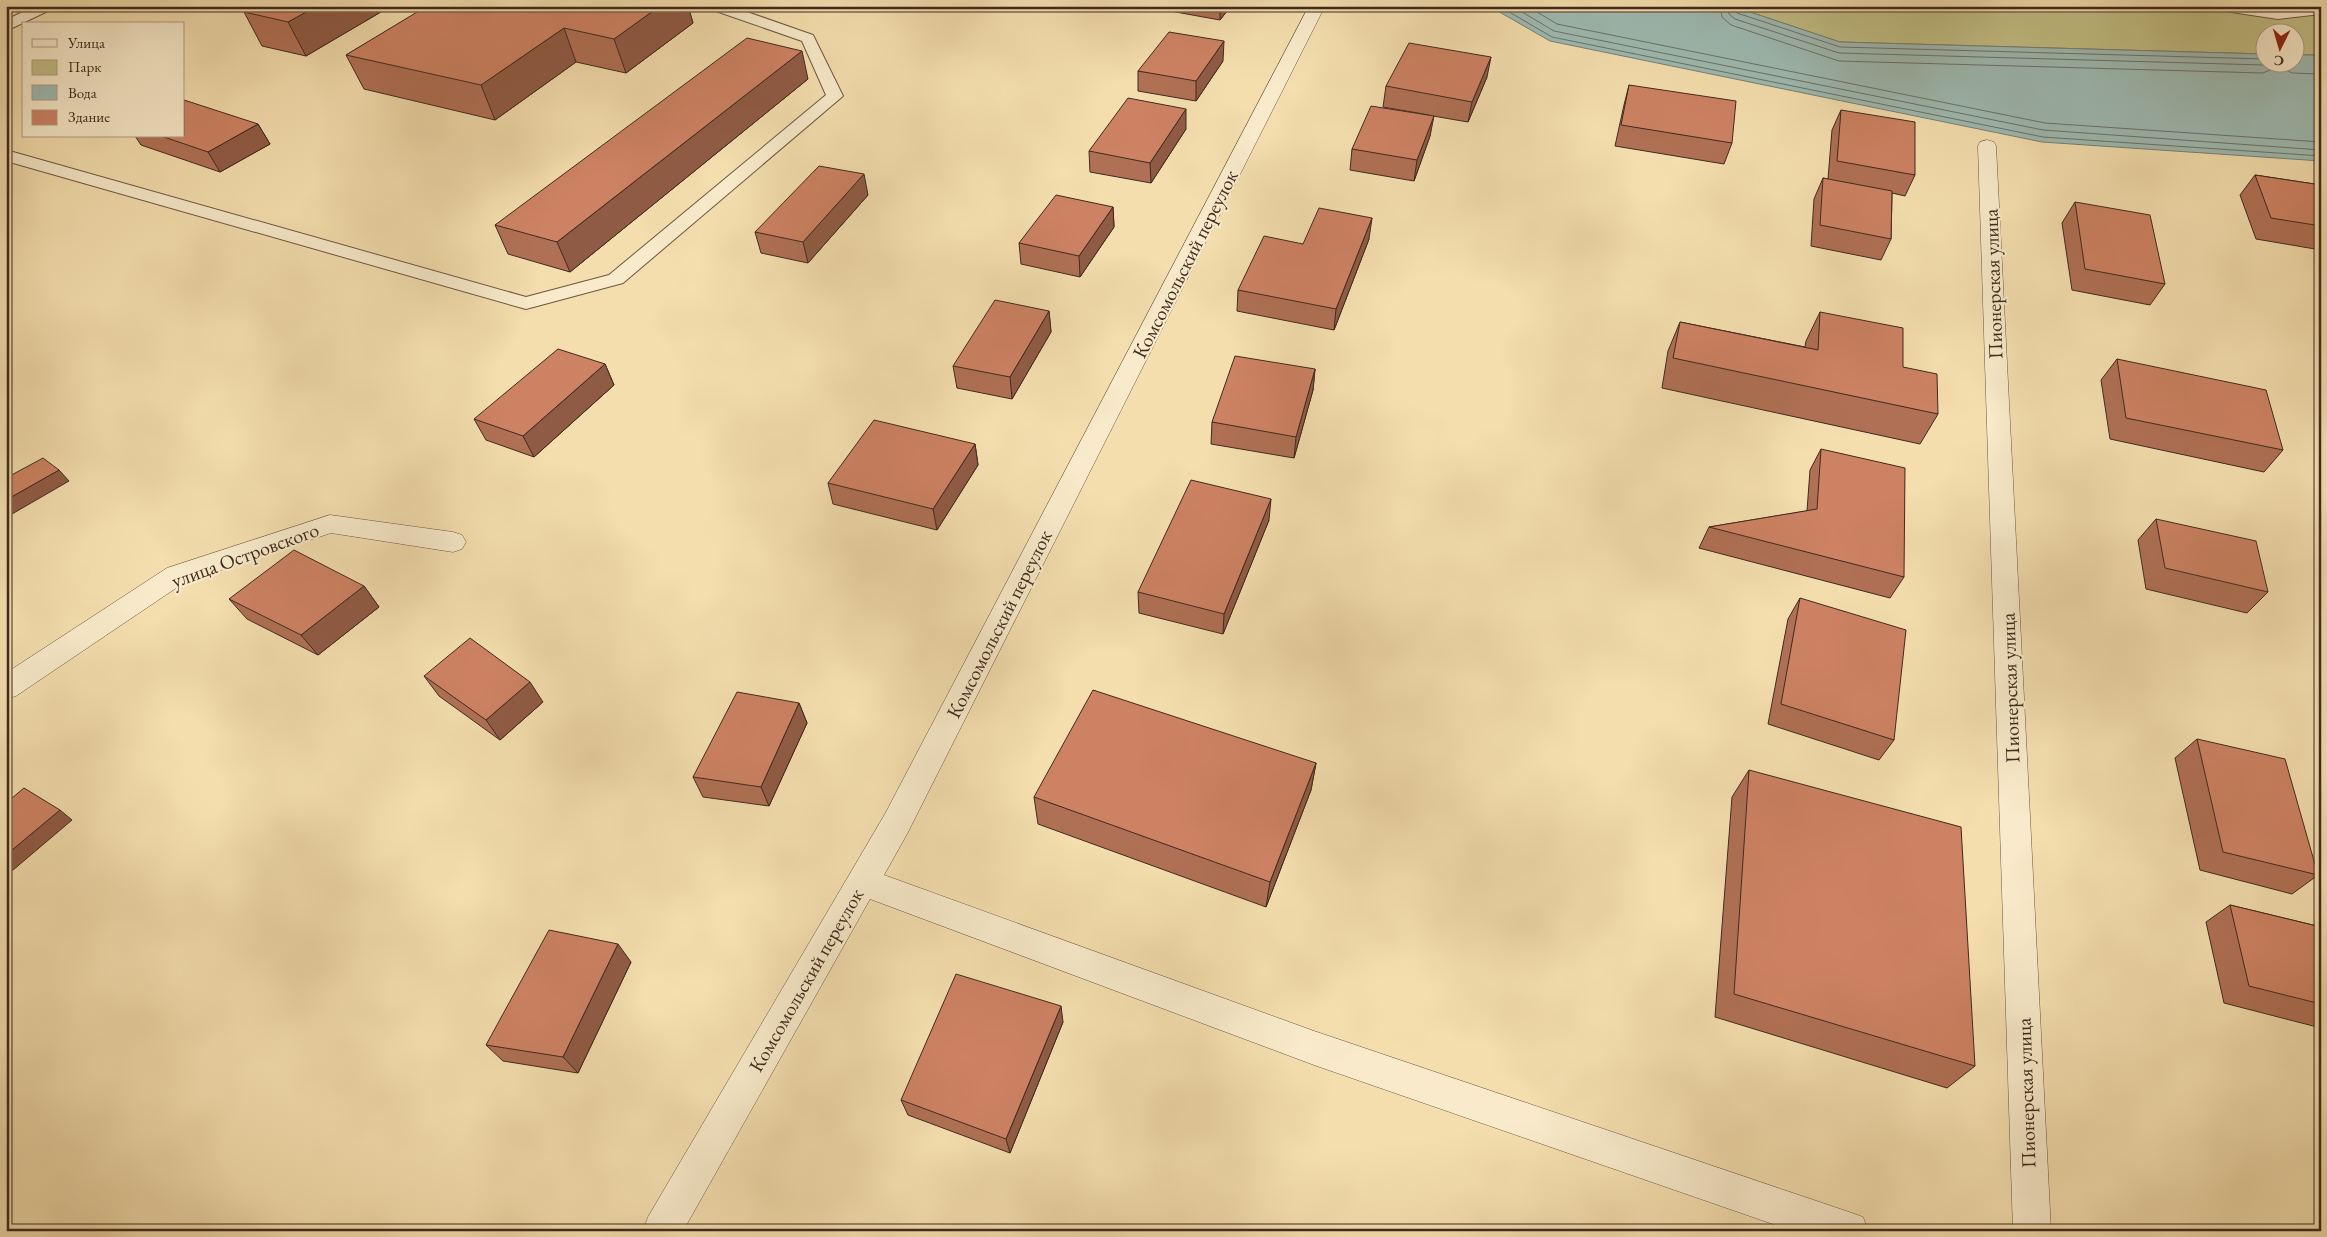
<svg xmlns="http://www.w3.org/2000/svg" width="2327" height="1237" viewBox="0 0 2327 1237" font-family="'EB Garamond',serif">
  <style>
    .green { fill: #c2bf85; stroke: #807452 }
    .water { fill: #9ebbb3; stroke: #788178 }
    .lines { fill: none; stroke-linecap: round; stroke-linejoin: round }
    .shore { stroke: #6e7269; stroke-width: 1 }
    .service-casing { stroke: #6c5743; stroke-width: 2 }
    .minor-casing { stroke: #6c5743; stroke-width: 1 }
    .service { fill: #f8eaca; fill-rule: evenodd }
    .minor { fill: #f8eaca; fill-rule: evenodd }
    .wall { fill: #b07055; stroke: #3f2a1f }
    .shaded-wall { fill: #905b45; stroke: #3f2a1f }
    .building { fill: #cd8263; stroke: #3f2a1f }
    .labels { text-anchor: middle; stroke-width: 4.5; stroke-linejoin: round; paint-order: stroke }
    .street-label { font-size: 20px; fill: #3f2a1f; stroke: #f8eaca }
  </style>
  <rect width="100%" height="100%" fill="#f4deae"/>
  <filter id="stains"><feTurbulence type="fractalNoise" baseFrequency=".004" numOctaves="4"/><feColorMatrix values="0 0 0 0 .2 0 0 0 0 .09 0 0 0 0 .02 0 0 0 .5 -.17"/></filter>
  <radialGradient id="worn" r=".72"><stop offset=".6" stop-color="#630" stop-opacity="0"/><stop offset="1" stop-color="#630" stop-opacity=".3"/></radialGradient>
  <!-- green -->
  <path class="green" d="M 1732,6 L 2321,6 L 2321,55 L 2295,55 L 2294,32 L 2264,32 L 2264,54 L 1840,42 Z"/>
  <!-- water -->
  <path class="water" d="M 1489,6 L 1732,6 L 1840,42 L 2264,54 L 2264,62 L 2294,62 L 2295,55 L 2321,55 L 2321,161 L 2042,142 L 1550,41 Z"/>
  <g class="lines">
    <!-- shore -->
    <path class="shore" d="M 1499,6 L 1552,37 L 2043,137 L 2321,156
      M 1512,6 L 1554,31 L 2043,130 L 2321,150
      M 1527,6 L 1557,24 L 2045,123 L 2321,142
      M 1720,6 L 1722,17 L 1731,25 L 1839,61 L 2263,73 L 2279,66 L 2292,73 L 2321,74
      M 1727,6 L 1729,14 L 1735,19 L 1839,53 L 2263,65 L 2271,62
      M 1734,6 L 1737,13 L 1840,47 L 2264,59"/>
    <defs>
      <path id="service" d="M 35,6 L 54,6 L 52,9 L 6,31 L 6,20 Z
        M 708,6 L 730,6 L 813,35 L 843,96 L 623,283 L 526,309 L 6,161 L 6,150 L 526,297 L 609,275 L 826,95 L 802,41 L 710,9 Z
        M 2211,6 L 2254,6 L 2278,9 L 2321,6 L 2321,14 L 2278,19 L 2218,10 Z"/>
      <path id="minor" d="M 1309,6 L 1325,6 L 907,834 L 884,875 L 1314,1031 L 1849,1212 L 1863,1217 L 1868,1231 L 1793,1231 L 1314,1065 L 870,899 L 683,1231 L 643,1231 L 648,1217 L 885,814 Z
        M 1987,140 L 1994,142 L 1996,146 L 2051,1231 L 2013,1231 L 1978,146 L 1980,142 Z
        M 330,515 L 453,532 L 462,535 L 466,542 L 462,549 L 453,552 L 331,533 L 185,582 L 16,696 L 6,699 L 6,673 L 167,568 Z"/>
    </defs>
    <!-- service casing -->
    <use href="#service" class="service-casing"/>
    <!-- minor casing -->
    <use href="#minor" class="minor-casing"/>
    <!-- service -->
    <use href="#service" class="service"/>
    <!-- minor -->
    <use href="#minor" class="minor"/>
  </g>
  <!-- wall -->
  <path class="wall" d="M 391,6 L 306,56 L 262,46 L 244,12 Z
    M 399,6 L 688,6 L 693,23 L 626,73 L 576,62 L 495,120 L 364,89 L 346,55 L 420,11 Z
    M 1159,6 L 1231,6 L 1220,20 L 1159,9 Z
    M 1223,61 L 1196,101 L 1138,91 L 1138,71 Z
    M 1487,77 L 1468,122 L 1433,116 L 1430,136 L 1414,181 L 1350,170 L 1352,149 L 1429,115 L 1383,107 L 1386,86 Z
    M 808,79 L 570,272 L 508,254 L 495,225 Z
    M 1629,85 L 1732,143 L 1724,164 L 1615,146 L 1624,105 Z
    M 1841,110 L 1915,175 L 1905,196 L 1892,193 L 1891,239 L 1881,260 L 1811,246 L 1814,199 L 1823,178 L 1828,179 L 1832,130 Z
    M 258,124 L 270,144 L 220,172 L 141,145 L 135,136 L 184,136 Z
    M 1186,129 L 1151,183 L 1090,172 L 1089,151 Z
    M 2255,175 L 2321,185 L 2321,250 L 2256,239 L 2240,195 Z
    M 868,195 L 808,263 L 761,253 L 755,232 Z
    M 2075,202 L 2165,284 L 2150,305 L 2072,290 L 2062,223 Z
    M 1113,207 L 1114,227 L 1080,277 L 1021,264 L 1019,243 Z
    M 1369,239 L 1334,330 L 1237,311 L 1238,290 L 1303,244 Z
    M 1049,311 L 1051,332 L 1012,399 L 957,388 L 953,366 Z
    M 1820,312 L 1903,367 L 1938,414 L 1920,444 L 1662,388 L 1668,351 L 1680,322 L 1805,347 L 1806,341 Z
    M 2117,359 L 2283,450 L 2264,472 L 2110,439 L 2101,380 Z
    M 605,364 L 614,385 L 534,457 L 486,440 L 474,419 Z
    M 1315,369 L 1313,390 L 1294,458 L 1211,444 L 1212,422 Z
    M 975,444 L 978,465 L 937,530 L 833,504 L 828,483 Z
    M 1821,449 L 1904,577 L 1890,598 L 1699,548 L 1709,527 L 1807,511 L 1810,470 Z
    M 2156,519 L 2268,592 L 2247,613 L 2146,589 L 2138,540 Z
    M 1269,520 L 1223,634 L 1139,613 L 1138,592 Z
    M 364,586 L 379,607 L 318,655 L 247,619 L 229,599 Z
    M 1800,598 L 1894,740 L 1879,760 L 1768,724 L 1788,619 Z
    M 424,676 L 543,702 L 500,740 L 439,696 Z
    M 799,703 L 807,723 L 769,806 L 703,797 L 693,777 Z
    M 2197,739 L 2318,875 L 2292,894 L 2200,870 L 2175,758 Z
    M 1316,763 L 1311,790 L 1266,907 L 1038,824 L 1034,797 Z
    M 1749,770 L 1975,1066 L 1947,1088 L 1715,1017 L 1732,797 Z
    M 2230,905 L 2321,927 L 2321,1028 L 2224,1003 L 2206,922 Z
    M 631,962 L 578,1073 L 503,1061 L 486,1045 Z
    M 1063,1022 L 1010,1153 L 908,1115 L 901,1100 Z"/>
  <!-- shaded-wall -->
  <path class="shaded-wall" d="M 317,6 L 391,6 L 306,56 L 288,22 Z
    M 660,6 L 688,6 L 693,23 L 626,73 L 614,39 Z
    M 1220,6 L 1231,6 L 1220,20 Z
    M 564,28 L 576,62 L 495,120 L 481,85 Z
    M 1224,41 L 1223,61 L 1196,101 L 1196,81 Z
    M 802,51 L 808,79 L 570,272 L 557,242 Z
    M 1491,57 L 1487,77 L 1468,122 L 1472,102 Z
    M 1186,109 L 1186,129 L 1151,183 L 1150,163 Z
    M 1434,116 L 1430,136 L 1414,181 L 1417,160 Z
    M 258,124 L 270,144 L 220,172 L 208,152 Z
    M 864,174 L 868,195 L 808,263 L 803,242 Z
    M 1113,207 L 1114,227 L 1080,277 L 1079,256 Z
    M 1372,218 L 1369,239 L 1334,330 L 1336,309 Z
    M 1049,311 L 1051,332 L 1012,399 L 1010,377 Z
    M 605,364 L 614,385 L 534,457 L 523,436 Z
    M 1315,369 L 1313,390 L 1294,458 L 1296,437 Z
    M 975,444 L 978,465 L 937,530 L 933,509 Z
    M 59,470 L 69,481 L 12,514 L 6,508 L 6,500 Z
    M 1271,499 L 1269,520 L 1223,634 L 1224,614 Z
    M 364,586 L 379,607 L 318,655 L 301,635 Z
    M 530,682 L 543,702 L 500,740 L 486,720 Z
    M 799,703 L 807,723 L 769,806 L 761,787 Z
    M 1316,763 L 1311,790 L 1266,907 L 1270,882 Z
    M 60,810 L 72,820 L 6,876 L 6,855 Z
    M 618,944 L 631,962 L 578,1073 L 563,1057 Z
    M 1061,1006 L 1063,1022 L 1010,1153 L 1006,1139 Z"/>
  <!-- building -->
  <path class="building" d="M 255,6 L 317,6 L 288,22 L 244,12 Z
    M 427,6 L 660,6 L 614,39 L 564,28 L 481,85 L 346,55 Z
    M 1169,32 L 1224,41 L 1196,81 L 1138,71 Z
    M 747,38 L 802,51 L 557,242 L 495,225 Z
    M 1409,43 L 1491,57 L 1472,102 L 1386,86 Z
    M 1629,85 L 1736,101 L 1732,143 L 1621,125 Z
    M 1128,98 L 1186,109 L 1150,163 L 1089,151 Z
    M 184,100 L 258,124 L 208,152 L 161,136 L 184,136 Z
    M 1371,106 L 1434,116 L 1417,160 L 1352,149 Z
    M 1841,110 L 1915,122 L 1915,175 L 1837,161 Z
    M 819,166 L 864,174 L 803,242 L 755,232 Z
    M 2255,175 L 2321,185 L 2321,226 L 2271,218 Z
    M 1823,178 L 1892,191 L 1891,239 L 1820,225 Z
    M 1056,195 L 1113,207 L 1079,256 L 1019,243 Z
    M 2075,202 L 2150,215 L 2165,284 L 2085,269 Z
    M 1319,208 L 1372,218 L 1336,309 L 1238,290 L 1264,236 L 1303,244 Z
    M 995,300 L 1049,311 L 1010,377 L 953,366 Z
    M 1820,312 L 1903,328 L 1903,367 L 1937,374 L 1938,414 L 1673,358 L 1680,322 L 1818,350 Z
    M 558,349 L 605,364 L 523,436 L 474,419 Z
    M 1235,356 L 1315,369 L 1296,437 L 1212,422 Z
    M 2117,359 L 2266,390 L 2283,450 L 2126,418 Z
    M 874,420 L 975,444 L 933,509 L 828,483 Z
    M 1821,449 L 1905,468 L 1904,577 L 1709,527 L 1817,509 Z
    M 43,458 L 59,470 L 6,500 L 6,478 Z
    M 1191,480 L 1271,499 L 1224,614 L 1138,592 Z
    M 2156,519 L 2256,541 L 2268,592 L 2165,568 Z
    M 294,550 L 364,586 L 301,635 L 229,599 Z
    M 1800,598 L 1906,630 L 1894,740 L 1781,704 Z
    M 470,638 L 530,682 L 486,720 L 424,676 Z
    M 1093,690 L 1316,763 L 1270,882 L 1034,797 Z
    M 737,692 L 799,703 L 761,787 L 693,777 Z
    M 2197,739 L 2285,759 L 2318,875 L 2223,852 Z
    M 1749,770 L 1961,827 L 1975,1066 L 1734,994 Z
    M 24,788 L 60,810 L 6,855 L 6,803 Z
    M 2230,905 L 2321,927 L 2321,1004 L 2249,986 Z
    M 549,930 L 618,944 L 563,1057 L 486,1045 Z
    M 956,974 L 1061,1006 L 1006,1139 L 901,1100 Z"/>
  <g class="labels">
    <!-- street labels -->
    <g class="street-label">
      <text transform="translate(1185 264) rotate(-63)" y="7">Комсомольский переулок</text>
      <text transform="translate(1993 284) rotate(-92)" y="7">Пионерская улица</text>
      <text transform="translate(245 555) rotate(-20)" y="7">улица Островского</text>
      <text transform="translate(999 624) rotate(-63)" y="7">Комсомольский переулок</text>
      <text transform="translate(2010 688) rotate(-92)" y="7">Пионерская улица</text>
      <text transform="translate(806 980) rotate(-60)" y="7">Комсомольский переулок</text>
      <text transform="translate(2026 1093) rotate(-92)" y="7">Пионерская улица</text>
    </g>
  </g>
  <!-- margin -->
  <rect width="2327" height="1237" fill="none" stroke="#f4deae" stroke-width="25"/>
  <rect x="8" y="8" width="2312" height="1222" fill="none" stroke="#3f2a1f" stroke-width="2.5"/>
  <rect x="12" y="12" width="2302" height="1212" fill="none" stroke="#3f2a1f"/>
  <!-- legend -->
  <rect x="22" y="22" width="162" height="115" fill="#f8eaca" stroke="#ae9d86"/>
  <rect x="32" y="39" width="25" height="8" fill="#f8eaca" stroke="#ae9d86"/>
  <text x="68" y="48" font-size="15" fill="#3f2a1f">Улица</text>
  <rect x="32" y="60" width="25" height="15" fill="#c2bf85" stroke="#ae9d86"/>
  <text x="68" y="72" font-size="15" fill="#3f2a1f">Парк</text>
  <rect x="32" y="85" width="25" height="15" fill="#9ebbb3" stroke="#ae9d86"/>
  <text x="68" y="98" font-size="15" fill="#3f2a1f">Вода</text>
  <rect x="32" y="110" width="25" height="15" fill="#cd8263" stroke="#ae9d86"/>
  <text x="68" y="122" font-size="15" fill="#3f2a1f">Здание</text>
  <!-- north arrow -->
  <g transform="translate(2280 48) rotate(185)"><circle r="24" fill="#f8eaca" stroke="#ae9d86"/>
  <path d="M0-4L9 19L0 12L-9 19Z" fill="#8f2418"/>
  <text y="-8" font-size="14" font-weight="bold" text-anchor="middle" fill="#3f2a1f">С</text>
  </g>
  <rect width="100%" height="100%" filter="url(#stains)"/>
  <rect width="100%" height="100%" fill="url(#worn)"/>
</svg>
